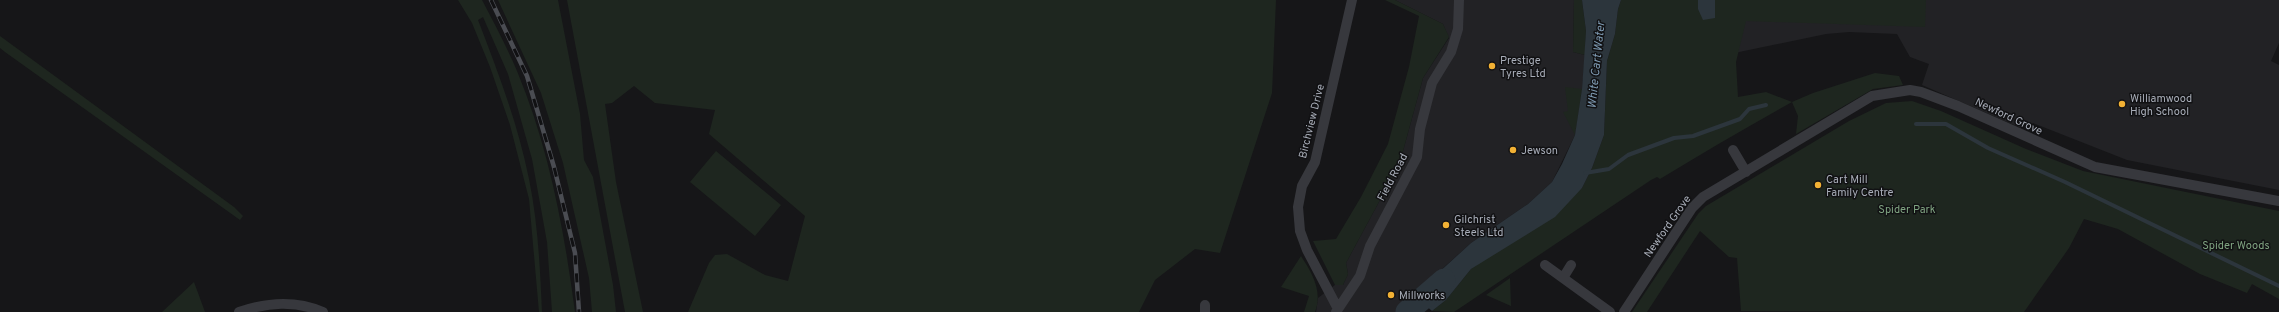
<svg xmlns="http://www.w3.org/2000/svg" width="2279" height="312" viewBox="0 0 2279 312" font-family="Overpass,sans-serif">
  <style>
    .built { fill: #222225 }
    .green { fill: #1e261f }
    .water { fill: #2c353c }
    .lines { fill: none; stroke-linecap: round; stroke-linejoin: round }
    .stream { stroke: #2c353c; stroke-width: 4 }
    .river { stroke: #2c353c; stroke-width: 23 }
    .street { stroke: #37383d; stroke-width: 10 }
    .rail-casing { stroke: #4a4c52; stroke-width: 4.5 }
    .rail { stroke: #111113; stroke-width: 3; stroke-dasharray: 9; stroke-linecap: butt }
    .poi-dot { fill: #f2b134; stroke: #111113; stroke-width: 1.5 }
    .labels { text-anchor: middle; stroke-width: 3; stroke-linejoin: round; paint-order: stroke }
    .poi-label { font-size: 11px; fill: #a8adb8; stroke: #111113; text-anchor: start }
    .street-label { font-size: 11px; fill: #a8adb8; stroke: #111113 }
    .park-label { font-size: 11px; fill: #7fa381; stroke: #111113 }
    .water-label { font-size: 12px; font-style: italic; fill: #7f9bb3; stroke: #111113 }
  </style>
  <rect width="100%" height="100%" fill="#161618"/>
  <!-- built -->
  <path class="built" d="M 1395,0 L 1574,0 L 1573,52 L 1585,55 L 1582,89 L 1575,135 L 1552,182 L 1528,204 L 1471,243 L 1431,279 L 1398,312 L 1316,312 L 1318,298 L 1335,285 L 1343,285 L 1348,274 L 1346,263 L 1380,200 L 1403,151 L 1423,78 L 1449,38 L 1443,24 Z
    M 1691,0 L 2279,0 L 2279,43 L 2271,61 L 2279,65 L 2279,190 L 2127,160 L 2033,123 L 2028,127 L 2021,128 L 1922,85 L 1929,64 L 1910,57 L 1897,34 L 1849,32 L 1826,34 L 1715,57 Z"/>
  <!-- green -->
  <path class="green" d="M 458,0 L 482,0 C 494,23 507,47 517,71 C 549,148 564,229 575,312 L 552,312 L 547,242 L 532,159 L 508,74 L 483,17 L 478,20 C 498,72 518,124 529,179 C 538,223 540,267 542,312 L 539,312 L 529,199 L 510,125 L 490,67 L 472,23 Z
    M 498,0 L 558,0 L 580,114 L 584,160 L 593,177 L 613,285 L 616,312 L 592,312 L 589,278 L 563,163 L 541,93 Z
    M 567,0 L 1276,0 L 1272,93 L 1220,253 L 1195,249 L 1155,280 L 1139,312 L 688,312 L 709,263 L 715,255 L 727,254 L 765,275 L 788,281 L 805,216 L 709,134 L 715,110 L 655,103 L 634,86 L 612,103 L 605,104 L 616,182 L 643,312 L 625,312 Z
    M 1385,0 L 1395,0 L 1443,24 L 1449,37 L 1423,78 L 1403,151 L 1380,200 L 1346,263 L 1348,274 L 1343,285 L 1335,285 L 1313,241 L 1336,239 L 1361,197 L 1388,144 L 1409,67 L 1419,16 Z
    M 1574,0 L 1582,0 L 1586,31 L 1585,55 L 1573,52 Z
    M 1621,0 L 1698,0 L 1698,9 L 1715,18 L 1715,0 L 1926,0 L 1925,27 L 1746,21 L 1736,62 L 1738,97 L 1766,92 L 1792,102 L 1813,93 L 1875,73 L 1899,76 L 1903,85 L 1873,89 L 1796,134 L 1798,116 L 1792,102 C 1747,127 1704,152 1660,179 L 1657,177 L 1651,180 L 1454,312 L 1432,311 L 1446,300 L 1471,269 L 1582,188 L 1592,168 L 1604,135 L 1607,61 L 1615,34 L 1618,9 Z
    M 0,36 L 234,207 L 243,216 L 240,220 L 5,52 L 0,48 Z
    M 1565,87 L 1582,89 L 1575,135 L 1563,112 L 1568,111 Z
    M 1912,101 L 1941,111 L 2026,149 L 2083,171 L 2279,211 L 2279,299 L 2252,284 L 2247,293 L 2200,274 L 2118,229 L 2084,219 L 2069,248 L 2024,312 L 1741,311 L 1737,258 L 1729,257 L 1700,231 L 1647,312 L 1632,312 L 1698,214 L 1706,206 L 1849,121 L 1886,103 Z
    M 716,151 L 781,205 L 755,236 L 690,182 Z
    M 1301,256 C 1312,273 1323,291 1315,312 L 1304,312 L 1309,296 L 1281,287 Z
    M 1510,278 L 1511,306 L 1486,295 Z
    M 194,282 L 205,312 L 162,312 Z"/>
  <!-- water -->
  <path class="water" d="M 1582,0 L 1621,0 L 1618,9 L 1615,34 L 1607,61 L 1604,135 L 1592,168 L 1582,188 L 1555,217 L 1471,269 L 1446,300 L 1432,311 L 1414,295 L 1471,243 L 1528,204 L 1552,182 L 1562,164 L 1575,135 L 1582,89 L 1586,31 Z
    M 1698,0 L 1715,0 L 1715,18 L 1703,20 L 1698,9 Z
    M 1411,299 L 1411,300 L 1424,312 L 1398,312 Z"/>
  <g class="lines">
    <!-- stream -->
    <path class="stream" d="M 1916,124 L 1946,124 L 1988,148 L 2065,182 L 2279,286
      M 1585,173 L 1609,169 L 1628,155 L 1674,138 L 1693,136 L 1740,119 L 1749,109 L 1766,105"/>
    <!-- river -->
    <path class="river" d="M 1407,312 L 1444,280"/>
    <!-- street -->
    <path class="street" d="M 1733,150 L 1746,172
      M 1545,265 L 1610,312
      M 1563,278 L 1571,265
      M 1338,309 L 1307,250 L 1300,231 L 1298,207 L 1302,186 L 1315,162 L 1352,0
      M 239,312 C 268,302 295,300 323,312
      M 1205,312 L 1205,305
      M 1336,312 L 1360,276 L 1370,246 L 1417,157 L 1420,129 L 1432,83 L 1451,52 L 1458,29 L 1459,0
      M 1624,312 L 1692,208 L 1703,197 L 1872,96 L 1910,90 L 1921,92 L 1958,106 L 2095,167 L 2279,201"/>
    <defs>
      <path id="rail" d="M 491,0 L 527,76 L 554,167 L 575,253 L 579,312"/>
    </defs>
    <!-- rail casing -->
    <use href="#rail" class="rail-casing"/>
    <!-- rail -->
    <use href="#rail" class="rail"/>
  </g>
  <!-- markers -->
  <g class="poi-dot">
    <circle cx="1492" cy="66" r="4"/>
    <circle cx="2122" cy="104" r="4"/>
    <circle cx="1513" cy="150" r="4"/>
    <circle cx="1818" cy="185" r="4"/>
    <circle cx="1446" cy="225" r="4"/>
    <circle cx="1391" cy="295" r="4"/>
  </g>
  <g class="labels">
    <!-- poi labels -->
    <g class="poi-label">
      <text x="1500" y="64">Prestige<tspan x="1500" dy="13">Tyres Ltd</tspan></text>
      <text x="2130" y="102">Williamwood<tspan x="2130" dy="13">High School</tspan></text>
      <text x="1521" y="154">Jewson</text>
      <text x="1826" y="183">Cart Mill<tspan x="1826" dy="13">Family Centre</tspan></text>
      <text x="1454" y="223">Gilchrist<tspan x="1454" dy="13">Steels Ltd</tspan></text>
      <text x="1399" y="299">Millworks</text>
    </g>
    <!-- street labels -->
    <g class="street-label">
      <text transform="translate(2009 116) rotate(25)" y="4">Newford Grove</text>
      <text transform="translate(1311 121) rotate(-76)" y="4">Birchview Drive</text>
      <text transform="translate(1392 177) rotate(-62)" y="4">Field Road</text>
      <text transform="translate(1667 226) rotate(-55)" y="4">Newford Grove</text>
    </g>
    <!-- park labels -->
    <g class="park-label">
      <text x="1907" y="213">Spider Park</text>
      <text x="2236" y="249">Spider Woods</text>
    </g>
    <!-- water labels -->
    <g class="water-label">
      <text transform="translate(1596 65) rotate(-84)" y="4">White Cart Water</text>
    </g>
  </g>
</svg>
